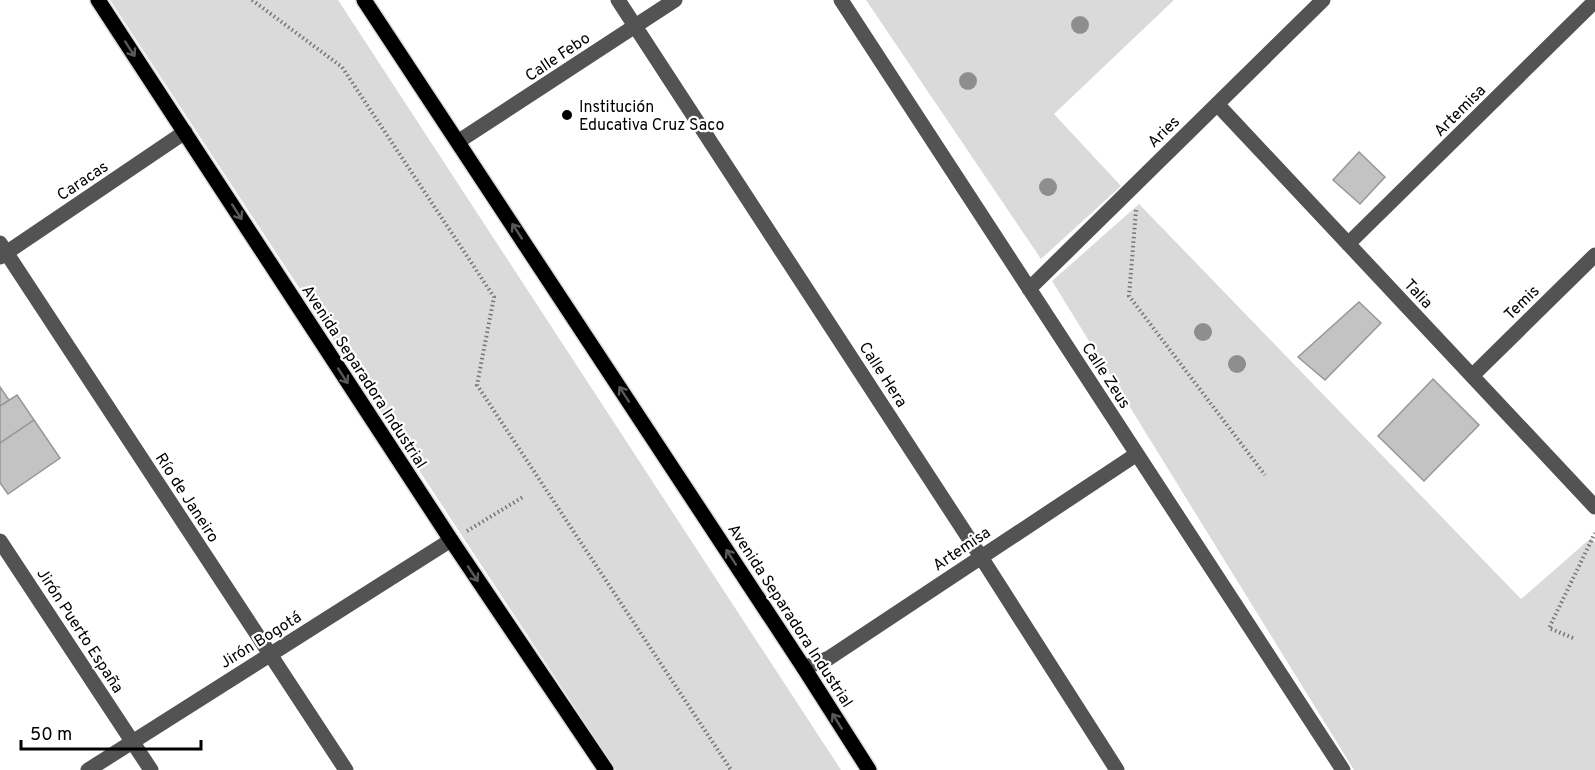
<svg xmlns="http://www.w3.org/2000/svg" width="1595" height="770" viewBox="0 0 1595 770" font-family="Overpass,sans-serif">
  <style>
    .green { fill: #dadada }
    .building { fill: #c3c3c3; stroke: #979797; stroke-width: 1.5 }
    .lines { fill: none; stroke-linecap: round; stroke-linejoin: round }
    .major-casing { stroke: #dbdbdb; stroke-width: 18 }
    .path { stroke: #757575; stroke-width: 4; stroke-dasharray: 1.5 3; stroke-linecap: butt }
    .minor { stroke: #535353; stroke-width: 15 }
    .major { stroke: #000; stroke-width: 15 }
    .tree { fill: #8e8e8e }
    .oneway { stroke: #595959 }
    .poi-dot { fill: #000; stroke: #fff; stroke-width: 2 }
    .labels { text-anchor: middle; stroke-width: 4.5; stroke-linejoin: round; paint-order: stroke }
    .street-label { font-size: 16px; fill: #000; stroke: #fff }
    .poi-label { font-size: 16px; fill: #000; stroke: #fff; text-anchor: start }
  </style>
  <rect width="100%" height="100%" fill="#fff"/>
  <!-- green -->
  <path class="green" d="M 110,0 L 338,0 L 841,770 L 616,770 Z
    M 866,0 L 1174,0 L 1054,114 L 1121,186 L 1041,259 Z
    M 1139,204 L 1521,599 L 1591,538 L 1595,542 L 1595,770 L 1354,770 L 1052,281 Z"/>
  <!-- building -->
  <path class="building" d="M 1359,152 L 1385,177 L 1360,204 L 1333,180 Z
    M 1359,302 L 1381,323 L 1325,380 L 1298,357 Z
    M 1433,379 L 1479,425 L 1424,481 L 1378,436 Z
    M 0,387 L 9,400 L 0,406 Z
    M 17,395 L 34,420 L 0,443 L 0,406 Z
    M 34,420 L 60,458 L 8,494 L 0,483 L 0,443 Z"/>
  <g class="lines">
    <defs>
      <path id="major" d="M 98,0 L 451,540 L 606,770
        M 364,0 L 804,668 L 869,770"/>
    </defs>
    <!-- major casing -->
    <use href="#major" class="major-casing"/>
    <!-- path -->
    <path class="path" d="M 252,0 L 342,67 L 494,297 L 477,385 L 731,770
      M 1136,210 L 1129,296 L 1265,475
      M 467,531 L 523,497
      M 1573,638 L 1549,628 L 1595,533"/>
    <!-- minor -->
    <path class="minor" d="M 618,0 L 981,557 L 1117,770
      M 841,0 L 1343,770
      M 1217,104 L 1595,507
      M 459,141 L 675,0
      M 0,243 L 346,770
      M 1348,244 L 1595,1
      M 0,257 L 185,132
      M 1029,289 L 1323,0
      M 1472,376 L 1595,255
      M 0,541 L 151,770
      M 804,668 L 829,658 L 1137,454
      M 88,770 L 451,540"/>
    <!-- major -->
    <use href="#major" class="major"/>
  </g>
  <!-- trees -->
  <g class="tree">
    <circle cx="1080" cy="25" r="9"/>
    <circle cx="968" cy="81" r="9"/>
    <circle cx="1048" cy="187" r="9"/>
    <circle cx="1203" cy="332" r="9"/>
    <circle cx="1237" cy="364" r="9"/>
  </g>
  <!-- one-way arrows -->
  <defs><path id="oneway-shaft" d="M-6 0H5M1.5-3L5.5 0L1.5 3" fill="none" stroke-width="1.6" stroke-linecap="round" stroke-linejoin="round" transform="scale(1.5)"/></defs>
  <g class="oneway">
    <use href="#oneway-shaft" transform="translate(130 49) rotate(57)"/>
    <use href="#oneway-shaft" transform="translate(237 212) rotate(57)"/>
    <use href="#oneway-shaft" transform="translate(517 231) rotate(-123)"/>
    <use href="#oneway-shaft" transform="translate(343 376) rotate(57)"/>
    <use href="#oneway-shaft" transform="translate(624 394) rotate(-123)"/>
    <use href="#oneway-shaft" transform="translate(731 557) rotate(-123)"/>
    <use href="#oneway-shaft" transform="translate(473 574) rotate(56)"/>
    <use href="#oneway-shaft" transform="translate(837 721) rotate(-122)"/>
  </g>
  <!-- markers -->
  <circle class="poi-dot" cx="567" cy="115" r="6"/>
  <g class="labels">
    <!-- street labels -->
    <g class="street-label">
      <text transform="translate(557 56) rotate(-34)" y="6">Calle Febo</text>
      <text transform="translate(1459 110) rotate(-45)" y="6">Artemisa</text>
      <text transform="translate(1163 131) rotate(-44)" y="6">Aries</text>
      <text transform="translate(82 180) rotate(-34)" y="6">Caracas</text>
      <text transform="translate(1419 293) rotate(47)" y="6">Talia</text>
      <text transform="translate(1521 302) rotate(-44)" y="6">Temis</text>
      <text transform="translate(884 374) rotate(57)" y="6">Calle Hera</text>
      <text transform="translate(1107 375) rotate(57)" y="6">Calle Zeus</text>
      <text transform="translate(365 376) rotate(57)" y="6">Avenida Separadora Industrial</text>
      <text transform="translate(188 497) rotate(57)" y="6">Río de Janeiro</text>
      <text transform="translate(961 548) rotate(-34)" y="6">Artemisa</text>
      <text transform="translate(791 615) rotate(57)" y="6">Avenida Separadora Industrial</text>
      <text transform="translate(81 630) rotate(57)" y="6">Jirón Puerto España</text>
      <text transform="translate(260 639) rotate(-32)" y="6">Jirón Bogotá</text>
    </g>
    <!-- poi labels -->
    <g class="poi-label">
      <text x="579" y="112">Institución<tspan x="579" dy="18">Educativa Cruz Saco</tspan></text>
    </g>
  </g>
  <!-- scale -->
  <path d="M21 740v9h180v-9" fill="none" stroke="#000000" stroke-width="3"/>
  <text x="30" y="740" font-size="18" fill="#000000" stroke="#ffffff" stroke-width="4.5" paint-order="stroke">50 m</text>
</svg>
